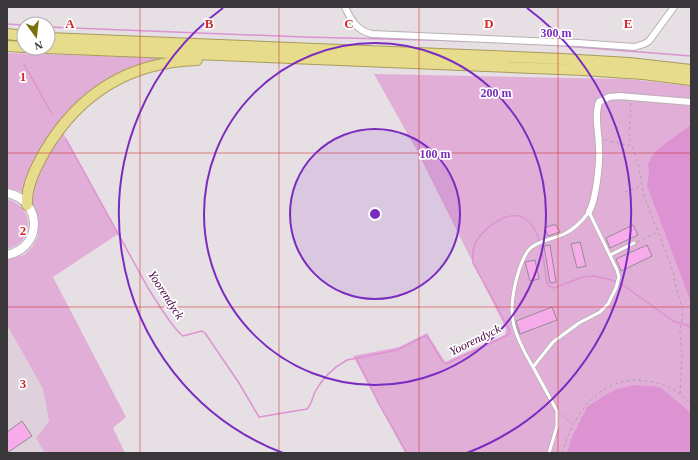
<svg xmlns="http://www.w3.org/2000/svg" width="698" height="460" viewBox="0 0 698 460" font-family="'Times New Roman',serif">
  <style>
    .built { fill: #dfd1dc }
    .green { fill: #e1aed8 }
    .water { fill: #dd92d1 }
    .lines { fill: none; stroke-linecap: round; stroke-linejoin: round }
    .stream { stroke: #dd92d1; stroke-width: 1.5 }
    .building { fill: #f8abeb; stroke: #928c91 }
    .service-casing { stroke: #b7b0b5; stroke-width: 4.5 }
    .minor-casing { stroke: #b7b0b5; stroke-width: 8 }
    .tertiary-casing { stroke: #b7b0b5; stroke-width: 10 }
    .trunk-casing { stroke: #a79c5c; stroke-width: 12 }
    .path { stroke: #aba5a9; stroke-width: 1; stroke-dasharray: 3 3; stroke-linecap: butt }
    .service { stroke: #fff; stroke-width: 3 }
    .minor { stroke: #fff; stroke-width: 6 }
    .tertiary { stroke: #fff; stroke-width: 8 }
    .trunk { stroke: #e7db8c; stroke-width: 10 }
    .grid { fill: none; stroke: #d62828; stroke-width: 1; stroke-opacity: 0.55 }
    .ring { fill: none; stroke: #7b2cbf; stroke-width: 2 }
    .labels { text-anchor: middle; dominant-baseline: central; stroke-width: 3.5; stroke-linejoin: round; paint-order: stroke }
    .water-label { font-size: 12px; font-style: italic; fill: #4a0543; stroke: #fff }
    .grid-label { font-size: 13px; text-anchor: middle; font-weight: bold; fill: #d62828; stroke: #fff; stroke-width: 3.5; stroke-linejoin: round; paint-order: stroke }
    .centre { fill: #7b2cbf; stroke: #fff; stroke-width: 2 }
    .ring-label { font-size: 12px; text-anchor: middle; font-weight: bold; fill: #7b2cbf; stroke: #fff; stroke-width: 3.5; stroke-linejoin: round; paint-order: stroke }
  </style>
  <rect width="100%" height="100%" fill="#e6dfe4"/>
  <path class="built" d="M 7,325 L 43,389 L 49,421 L 36,438 L 45,453 L 7,453 Z"/>
  <path class="green" d="M 7,53 L 162,58 L 139,67 L 89,93 L 29,172 L 22,192 L 7,188 Z
    M 374,74 L 627,79 L 691,86 L 691,453 L 405,453 L 353,356 L 399,347 L 427,333 L 445,362 L 505,335 L 506,329 L 416,149 Z
    M 63,133 L 118,234 L 53,277 L 126,417 L 113,428 L 125,453 L 45,453 L 36,438 L 49,421 L 43,389 L 7,325 L 7,260 L 24,255 L 32,247 L 38,236 L 38,221 L 35,209 L 31,202 L 35,178 L 54,145 Z
    M 7,199 C 35,206 35,243 7,249 Z"/>
  <path class="water" d="M 691,125 L 691,302 L 647,186 L 649,172 L 648,164 L 654,153 L 662,146 Z
    M 635,385 L 660,387 L 691,413 L 691,453 L 567,453 L 572,437 L 587,407 L 609,393 L 617,389 Z"/>
  <g class="lines">
    <path class="stream" d="M 7,24 L 24,25
      M 48,27 L 303,37 L 470,41
      M 539,44 L 691,56
      M 24,64 L 52,114
      M 66,139 L 148,288 C 156,300 172,328 183,336 L 202,331 L 205,333 L 239,383 L 259,417 L 307,409 C 312,404 312,398 315,392 C 322,379 334,367 347,360 L 397,350 L 425,336 L 427,336 L 443,362 L 446,364 L 508,335 L 510,333 L 509,329 L 473,263 C 473,258 472,253 474,247 C 479,230 509,206 527,220 C 542,231 544,266 547,283 L 549,286 L 554,288 L 583,277 L 594,276 L 612,280 L 622,284 L 673,321 L 689,326 L 691,329
      M 356,358 L 379,404 L 407,453"/>
  </g>
  <path class="building" d="M 552,225 L 556,225 L 560,232 L 548,236 L 545,228 Z
    M 633,225 L 638,235 L 610,248 L 606,238 Z
    M 580,242 L 586,266 L 577,268 L 571,244 Z
    M 550,245 L 556,282 L 550,283 L 544,246 Z
    M 647,245 L 652,256 L 621,271 L 616,259 Z
    M 535,260 L 539,279 L 530,281 L 525,262 Z
    M 552,307 L 557,320 L 520,334 L 516,321 Z
    M 22,421 L 32,436 L 7,453 L 7,432 Z"/>
  <g class="lines">
    <defs>
      <path id="service" d="M 610,255 L 634,243
        M 533,367 C 511,330 506,312 519,270 C 522,263 525,251 532,247 C 541,240 554,239 564,234 C 573,230 583,220 589,212 L 617,270 L 619,277 L 616,288 L 608,304 L 600,312 L 579,323 L 553,342 L 533,367 L 557,411 L 557,426 L 549,453"/>
      <path id="minor" d="M 345,7 C 351,20 357,31 372,34 L 578,43 L 634,47 L 644,44 L 649,41 L 674,7
        M 589,212 C 596,200 600,163 599,148 C 599,134 594,116 599,102 L 609,97 L 619,96 L 691,102"/>
      <path id="tertiary" d="M 7,193 C 43,200 43,248 7,255"/>
      <path id="trunk" d="M 7,34 L 24,36
        M 48,38 L 562,59 L 629,63 L 691,70
        M 7,46 L 24,47
        M 47,48 L 583,70 L 643,74 L 691,80
        M 27,205 C 26,186 36,167 45,151 C 80,92 130,62 197,60"/>
    </defs>
    <use href="#service" class="service-casing"/>
    <use href="#minor" class="minor-casing"/>
    <use href="#tertiary" class="tertiary-casing"/>
    <use href="#trunk" class="trunk-casing"/>
    <path class="path" d="M 631,103 L 629,137 L 631,145
      M 604,140 L 632,146 L 639,167 L 644,196 L 673,271 L 675,283 L 683,312 L 680,332 L 682,356 L 680,394
      M 625,192 L 641,186
      M 637,242 L 658,232
      M 562,415 L 572,424
      M 562,453 C 573,414 601,374 646,381 C 665,383 678,391 691,404"/>
    <use href="#service" class="service"/>
    <use href="#minor" class="minor"/>
    <use href="#tertiary" class="tertiary"/>
    <use href="#trunk" class="trunk"/>
  </g>
  <path class="grid" d="M 140,7 L 140,453M 279,7 L 279,453M 419,7 L 419,453M 558,7 L 558,453M 7,153 L 691,153M 7,307 L 691,307"/>
  <circle cx="375" cy="214" r="85" fill="#7b2cbf" fill-opacity=".12"/>
  <g class="ring">
    <circle cx="375" cy="214" r="85"/>
    <circle cx="375" cy="214" r="171"/>
    <path d="M283 453A256 256 0 0 1 223 8M527 8A256 256 0 0 1 467 453"/>
  </g>
  <g class="labels">
    <g class="water-label">
      <text transform="translate(166 295) rotate(57)">Yoorendyck</text>
      <text transform="translate(475 340) rotate(-26)">Yoorendyck</text>
    </g>
  </g>
  <g class="grid-label">
    <text x="70" y="28">A</text>
    <text x="209" y="28">B</text>
    <text x="349" y="28">C</text>
    <text x="489" y="28">D</text>
    <text x="628" y="28">E</text>
    <text x="23" y="81">1</text>
    <text x="23" y="235">2</text>
    <text x="23" y="388">3</text>
  </g>
  <circle cx="375" cy="214" r="6" class="centre"/>
  <g class="ring-label">
    <text x="556" y="37">300 m</text>
    <text x="496" y="97">200 m</text>
    <text x="435" y="158">100 m</text>
  </g>
  <rect width="698" height="460" fill="none" stroke="#3a373a" stroke-width="16"/>
  <g transform="translate(36 36) rotate(165)"><circle r="19" fill="#ffffff" stroke="#b0afb0"/>
  <path d="M0-3L7 15L0 10L-7 15Z" fill="#7c6f0e"/>
  <text y="-6" font-size="11" font-weight="bold" text-anchor="middle" fill="#3a373a">N</text>
  </g>
</svg>
